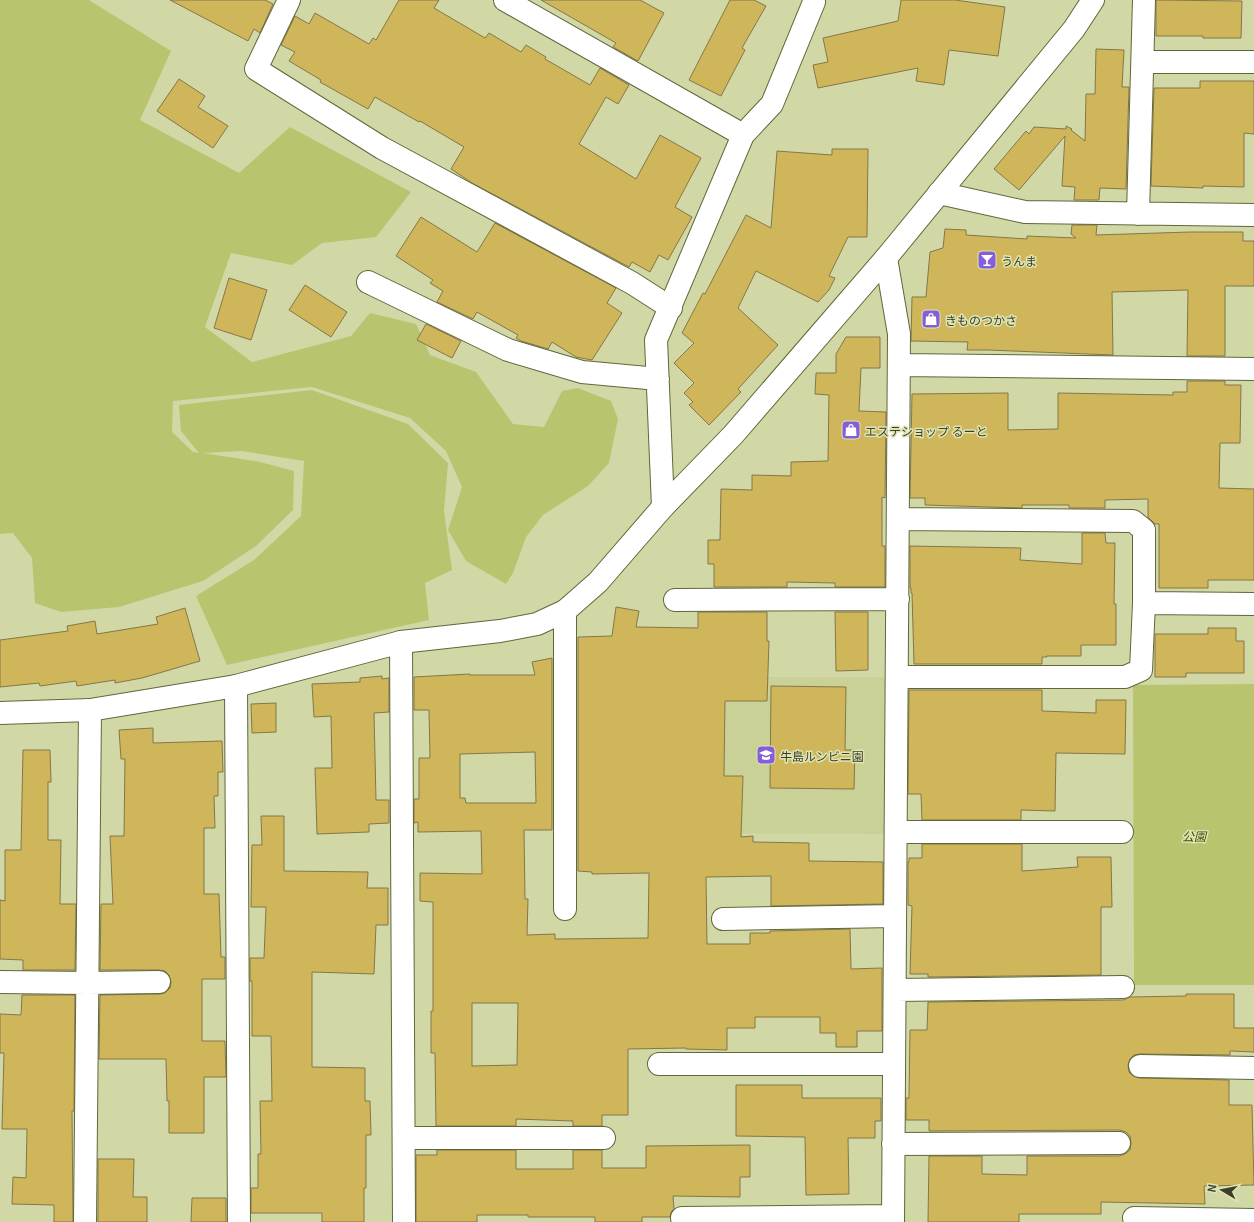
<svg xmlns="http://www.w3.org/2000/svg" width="1254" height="1222" viewBox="0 0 1254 1222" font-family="Georgia,'Noto Sans JP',serif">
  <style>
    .built { fill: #c9d197 }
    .green { fill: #bac46f }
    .building { fill: #cfb65a; stroke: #847748; fill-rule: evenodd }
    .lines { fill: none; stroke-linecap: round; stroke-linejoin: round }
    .minor-casing { stroke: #616739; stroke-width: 24 }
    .tertiary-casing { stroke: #616739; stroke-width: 24 }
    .minor { stroke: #fff; stroke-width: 22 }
    .tertiary { stroke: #fff; stroke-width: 22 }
    .labels { text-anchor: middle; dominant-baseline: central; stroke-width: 3; stroke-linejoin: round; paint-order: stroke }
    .poi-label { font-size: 12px; fill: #3b3e29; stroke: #dee5b2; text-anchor: start }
    .park-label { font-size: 12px; font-style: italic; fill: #464b03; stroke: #dee5b2 }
  </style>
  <rect width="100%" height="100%" fill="#d1d8a6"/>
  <path class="built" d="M 645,677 L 887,677 L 886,834 L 645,833 Z"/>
  <path class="green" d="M 0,0 L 89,0 L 171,51 L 140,120 L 239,173 L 290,127 L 411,192 L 376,237 L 322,243 L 292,265 L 231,253 L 205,327 L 252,362 L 351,336 L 370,313 L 416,324 L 430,355 L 476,372 L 513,424 L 544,427 L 562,391 L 578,388 L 611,401 L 618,419 L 609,463 L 588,486 L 543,515 L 526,537 L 513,573 L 506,584 L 466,561 L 448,530 L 462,487 L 446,451 L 410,418 L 312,387 L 173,401 L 172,432 L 193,452 L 199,453 L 181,431 L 179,405 L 312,390 L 408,424 L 448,463 L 444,511 L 452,570 L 425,583 L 429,620 L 227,665 L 196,596 L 254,560 L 301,516 L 304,461 L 242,451 L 203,453 L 260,462 L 294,471 L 293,510 L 256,546 L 203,581 L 119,607 L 61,612 L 35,603 L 32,558 L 13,533 L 0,534 Z
    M 1254,684 L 1254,985 L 1134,985 L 1133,685 Z"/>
  <path class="building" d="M 170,0 L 265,0 L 273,4 L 260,33 L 254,29 L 248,41 Z
    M 399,0 L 439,0 L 434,8 L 485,38 L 489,33 L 521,52 L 526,45 L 546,57 L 545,59 L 590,85 L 600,68 L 629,85 L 618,104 L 606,97 L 579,144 L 636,179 L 660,135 L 701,158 L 675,207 L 692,217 L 668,260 L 659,255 L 650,272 L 632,262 L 629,267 L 472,183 L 451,169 L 464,147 L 420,121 L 419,122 L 375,97 L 368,109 L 320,82 L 321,80 L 289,61 L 295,52 L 281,45 L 295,16 L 309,24 L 315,13 L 369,44 L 373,38 L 376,40 Z
    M 541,0 L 640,0 L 664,13 L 638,61 L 613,47 L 616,43 Z
    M 730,0 L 754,0 L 766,6 L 742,48 L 745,50 L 721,96 L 689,80 Z
    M 901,0 L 955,0 L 1005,7 L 998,56 L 949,50 L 944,85 L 916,81 L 918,68 L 818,88 L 813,65 L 828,62 L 823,38 L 898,21 Z
    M 1156,0 L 1242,1 L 1241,38 L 1203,38 L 1203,36 L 1156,36 Z
    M 1096,49 L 1124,50 L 1122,87 L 1129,87 L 1126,189 L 1100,188 L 1099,200 L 1074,200 L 1075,187 L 1062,186 L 1065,136 L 1019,190 L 994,169 L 1026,131 L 1029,134 L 1034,127 L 1066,129 L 1066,126 L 1072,129 L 1071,130 L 1085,141 L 1086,94 L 1095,94 Z
    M 179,79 L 205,96 L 198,107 L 228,126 L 213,148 L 157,111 Z
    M 1200,81 L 1254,81 L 1254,134 L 1244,133 L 1244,187 L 1203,186 L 1203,188 L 1151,186 L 1154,88 L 1200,88 Z
    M 832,149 L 868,149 L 867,237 L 848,237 L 829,276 L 835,278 L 829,290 L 818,302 L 756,271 L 738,308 L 778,345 L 738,389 L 741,392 L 709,425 L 689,405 L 693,402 L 684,393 L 694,383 L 674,363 L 694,343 L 682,333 L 703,293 L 705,294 L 746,215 L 771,228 L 777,151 L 832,155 Z
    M 421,217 L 477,252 L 495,223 L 616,288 L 607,303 L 622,313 L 592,360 L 576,357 L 552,342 L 548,349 L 521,341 L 516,338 L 518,335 L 477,312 L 473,319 L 437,302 L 443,291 L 430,283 L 433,280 L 396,256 Z
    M 1072,225 L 1097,225 L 1096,235 L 1190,232 L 1243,232 L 1243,241 L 1254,241 L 1254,286 L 1225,286 L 1225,356 L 1187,356 L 1188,290 L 1112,292 L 1113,355 L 988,350 L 967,350 L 968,342 L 911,341 L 912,297 L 926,297 L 930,252 L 943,248 L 945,229 L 966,230 L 966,235 L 1027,239 L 1027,236 L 1076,238 L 1071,234 Z
    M 229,278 L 267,290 L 251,340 L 214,328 Z
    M 305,285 L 347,312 L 331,337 L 289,310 Z
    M 426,324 L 461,341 L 452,358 L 417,340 Z
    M 846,337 L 880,337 L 880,368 L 861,368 L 859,411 L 886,412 L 885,498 L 882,497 L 882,546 L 885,546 L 885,587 L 835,587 L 835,583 L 787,582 L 787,587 L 714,587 L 714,564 L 708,564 L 708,540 L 720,540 L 721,489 L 752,490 L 752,475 L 791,476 L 791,462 L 828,461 L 829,395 L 815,394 L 816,373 L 836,373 L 836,354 Z
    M 1187,381 L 1225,381 L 1225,385 L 1241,385 L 1240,443 L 1220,443 L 1219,488 L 1254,489 L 1254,580 L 1208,580 L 1208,588 L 1159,588 L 1159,524 L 1155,524 L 1148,517 L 1148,499 L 1105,500 L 1105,508 L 1069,508 L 1069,505 L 1022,505 L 1022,508 L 925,505 L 925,498 L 910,498 L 912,394 L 1008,393 L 1008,430 L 1058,429 L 1058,393 L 1173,395 L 1173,392 L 1187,392 Z
    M 1082,533 L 1105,533 L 1106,543 L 1115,543 L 1114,604 L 1116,604 L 1116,645 L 1081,645 L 1081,656 L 1047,656 L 1047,657 L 1042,657 L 1042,664 L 914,664 L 912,593 L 911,593 L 911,588 L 910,588 L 910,546 L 1021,548 L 1020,560 L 1082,564 Z
    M 616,607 L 639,611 L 636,627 L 698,628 L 698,612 L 767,612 L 767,641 L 769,641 L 767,701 L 725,701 L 724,776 L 743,776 L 741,837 L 753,836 L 753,842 L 809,843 L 809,861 L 883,862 L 883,904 L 771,906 L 771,876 L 706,877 L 707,944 L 750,944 L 750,933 L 770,933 L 770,931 L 850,929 L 851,969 L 882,968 L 882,1031 L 857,1031 L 857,1047 L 836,1047 L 836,1033 L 820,1033 L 820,1017 L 755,1017 L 755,1028 L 727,1028 L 727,1050 L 686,1049 L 686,1048 L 628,1049 L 628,1115 L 602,1115 L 602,1126 L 573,1126 L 573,1121 L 516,1119 L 516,1126 L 436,1126 L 435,1053 L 431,1053 L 431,1011 L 433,1011 L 433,902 L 420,901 L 420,873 L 482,874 L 481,831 L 418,832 L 418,822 L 414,823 L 414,799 L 419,799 L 419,758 L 430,758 L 429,710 L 414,710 L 414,677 L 470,674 L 470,675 L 535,675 L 532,662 L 552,658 L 552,830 L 524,830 L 525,899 L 528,899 L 527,935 L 555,934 L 555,939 L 648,938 L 649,873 L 592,874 L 592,872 L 578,871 L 578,637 L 612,636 ZM 535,752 L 536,803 L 466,803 L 465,798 L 460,798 L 460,754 ZM 472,1003 L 518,1003 L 517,1065 L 472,1066 Z
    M 185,608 L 200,661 L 142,678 L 115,683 L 115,680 L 77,686 L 76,681 L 40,686 L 39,683 L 0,687 L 0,640 L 68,631 L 67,626 L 95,621 L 97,634 L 158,624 L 156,617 Z
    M 835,612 L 868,612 L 868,670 L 836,671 Z
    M 1208,628 L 1236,628 L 1236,641 L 1244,641 L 1244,673 L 1186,673 L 1186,677 L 1155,677 L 1155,634 L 1208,634 Z
    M 382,676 L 382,679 L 389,678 L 389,712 L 374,713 L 376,800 L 389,800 L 389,823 L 369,824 L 369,832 L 317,834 L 315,768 L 332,768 L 331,716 L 314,717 L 312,684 L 360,682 L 360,678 Z
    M 771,686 L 846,687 L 845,750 L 855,750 L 854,789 L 770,788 Z
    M 909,690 L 1042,690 L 1042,711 L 1096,713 L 1096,700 L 1126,700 L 1125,754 L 1056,753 L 1055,811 L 1021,810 L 1021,820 L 922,820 L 921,794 L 908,794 Z
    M 276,703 L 276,732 L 252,733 L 251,704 Z
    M 153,728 L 153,743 L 222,741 L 223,772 L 218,772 L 218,796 L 214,796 L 215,828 L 204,828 L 204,894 L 219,894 L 221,957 L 225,957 L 225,979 L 202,979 L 202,1041 L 225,1041 L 226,1077 L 204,1077 L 204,1133 L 169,1133 L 169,1101 L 167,1101 L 166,1059 L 99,1059 L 100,995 L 160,994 L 165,993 L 170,988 L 171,982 L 169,975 L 165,971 L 159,970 L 100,970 L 101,904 L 113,904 L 110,836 L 124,836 L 125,759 L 121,759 L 119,730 Z
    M 23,750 L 50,750 L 51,782 L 48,782 L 48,840 L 61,840 L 60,904 L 76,904 L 75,970 L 23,970 L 23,960 L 0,959 L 0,900 L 5,901 L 5,850 L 21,850 Z
    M 261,816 L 284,816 L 284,871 L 368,872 L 367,888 L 388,888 L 388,925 L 376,925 L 374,974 L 312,972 L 312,1067 L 365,1068 L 365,1101 L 370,1101 L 371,1135 L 366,1135 L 366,1188 L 364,1188 L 364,1222 L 322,1222 L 322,1213 L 251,1213 L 251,1188 L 258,1188 L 258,1154 L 261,1154 L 260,1101 L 272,1101 L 271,1036 L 252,1036 L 252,981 L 250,981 L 250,958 L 264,958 L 266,907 L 251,907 L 252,845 L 262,845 Z
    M 922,844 L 1022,844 L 1022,871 L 1078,867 L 1077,857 L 1111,857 L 1112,907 L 1101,907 L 1101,975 L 928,977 L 928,974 L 910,974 L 912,906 L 908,905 L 908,862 L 909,862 L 909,858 L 922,858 Z
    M 1186,994 L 1234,994 L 1234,1028 L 1254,1028 L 1254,1052 L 1230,1051 L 1230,1055 L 1140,1054 L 1134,1055 L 1130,1059 L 1128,1065 L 1129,1072 L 1133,1076 L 1140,1078 L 1229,1080 L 1229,1105 L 1252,1105 L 1254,1185 L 1204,1186 L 1205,1204 L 1101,1202 L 1101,1214 L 1019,1214 L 1019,1222 L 928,1222 L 929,1156 L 982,1156 L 982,1174 L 1027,1175 L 1027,1156 L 1119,1156 L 1125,1154 L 1130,1150 L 1131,1143 L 1130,1136 L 1126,1132 L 1119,1130 L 929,1131 L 929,1120 L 906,1120 L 906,1098 L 909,1098 L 910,1030 L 927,1030 L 928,1002 L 1123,1000 L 1130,997 L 1186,996 Z
    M 22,995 L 75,995 L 74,1111 L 72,1111 L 73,1222 L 54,1222 L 54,1205 L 12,1204 L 13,1177 L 26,1178 L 27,1129 L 2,1129 L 4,1053 L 0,1053 L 0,1014 L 21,1015 Z
    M 736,1085 L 802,1085 L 802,1098 L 881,1098 L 881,1121 L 875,1121 L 875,1138 L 848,1138 L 849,1194 L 806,1195 L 805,1137 L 736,1136 Z
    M 750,1145 L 750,1177 L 740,1177 L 740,1197 L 673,1196 L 674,1209 L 671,1212 L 670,1217 L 642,1217 L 642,1222 L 595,1222 L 595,1217 L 528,1217 L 528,1215 L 477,1215 L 477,1222 L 416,1222 L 416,1155 L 437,1155 L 437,1150 L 516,1150 L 516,1169 L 573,1169 L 573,1150 L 602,1150 L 602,1168 L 646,1168 L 646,1146 Z
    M 98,1159 L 134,1159 L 133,1197 L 147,1197 L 147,1222 L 98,1222 Z
    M 192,1198 L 226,1198 L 226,1222 L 191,1222 Z"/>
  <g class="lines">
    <defs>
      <path id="minor" d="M 289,0 L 256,69 L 382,148 L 632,283 L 671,308
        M 505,0 L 743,135
        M 1143,62 L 1254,62
        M 939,193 L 1025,212 L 1254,215
        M 1138,214 L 1144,0
        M 886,258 L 899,334 L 893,1222
        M 368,282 L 508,350 L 582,372 L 658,379
        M 899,365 L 1254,369
        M 663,507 L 656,340 L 743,135 L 772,104 L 814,2
        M 675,600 L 898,599
        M 1144,603 L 1254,604
        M 401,642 L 404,1222
        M 897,677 L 1125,677 L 1141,670 L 1144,603 L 1144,530 L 1133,521 L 898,519
        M 236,686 L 239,1222
        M 896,832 L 1122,832
        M 565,909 L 565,611
        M 723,919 L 895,916
        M 0,982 L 87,983 L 159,982
        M 895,990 L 1123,987
        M 659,1064 L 894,1064
        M 1140,1066 L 1254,1068
        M 405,1138 L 604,1138
        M 893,1144 L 1119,1143
        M 682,1218 L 893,1216
        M 1134,1218 L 1254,1220
        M 85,1222 L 90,710"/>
      <path id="tertiary" d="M 0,713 L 90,710 L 236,686 L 401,642 L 500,631 L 537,624 L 565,611 L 598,582 L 663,507 L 733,435 L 886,258 L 1074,29 L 1093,0"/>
    </defs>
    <use href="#minor" class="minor-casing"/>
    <use href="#tertiary" class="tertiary-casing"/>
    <use href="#minor" class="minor"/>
    <use href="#tertiary" class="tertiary"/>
  </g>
  <defs>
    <symbol id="bar-square" viewBox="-11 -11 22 22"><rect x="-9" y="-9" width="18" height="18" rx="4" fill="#855fda" stroke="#dee5b2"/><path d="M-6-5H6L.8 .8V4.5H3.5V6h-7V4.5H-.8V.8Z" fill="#fff"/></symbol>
    <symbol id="shop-square" viewBox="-11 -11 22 22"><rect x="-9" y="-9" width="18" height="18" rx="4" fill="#855fda" stroke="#dee5b2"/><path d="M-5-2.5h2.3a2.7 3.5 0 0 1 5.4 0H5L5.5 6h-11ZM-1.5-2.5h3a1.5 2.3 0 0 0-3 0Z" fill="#fff"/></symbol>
    <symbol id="school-square" viewBox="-11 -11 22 22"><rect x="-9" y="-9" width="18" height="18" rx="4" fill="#855fda" stroke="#dee5b2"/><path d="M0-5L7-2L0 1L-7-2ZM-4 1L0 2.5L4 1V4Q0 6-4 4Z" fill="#fff"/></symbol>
  </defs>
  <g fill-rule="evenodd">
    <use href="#bar-square" x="976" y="249" width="22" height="22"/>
    <use href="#shop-square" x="920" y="308" width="22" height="22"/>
    <use href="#shop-square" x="840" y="419" width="22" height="22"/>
    <use href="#school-square" x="755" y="744" width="22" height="22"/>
  </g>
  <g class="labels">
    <g class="poi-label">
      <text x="1001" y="260">うんま</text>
      <text x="945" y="319">きものつかさ</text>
      <text x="865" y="430">エステショップ るーと</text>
      <text x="780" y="755">牛島ルンビニ園</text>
    </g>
    <g class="park-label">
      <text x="1194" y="835">公園</text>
    </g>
  </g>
  <g transform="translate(1222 1190) rotate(280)" stroke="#dee5b2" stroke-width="3" paint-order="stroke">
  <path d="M0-3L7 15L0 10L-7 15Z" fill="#3b3e29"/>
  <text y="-6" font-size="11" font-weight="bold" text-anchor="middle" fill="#3b3e29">N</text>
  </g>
</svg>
